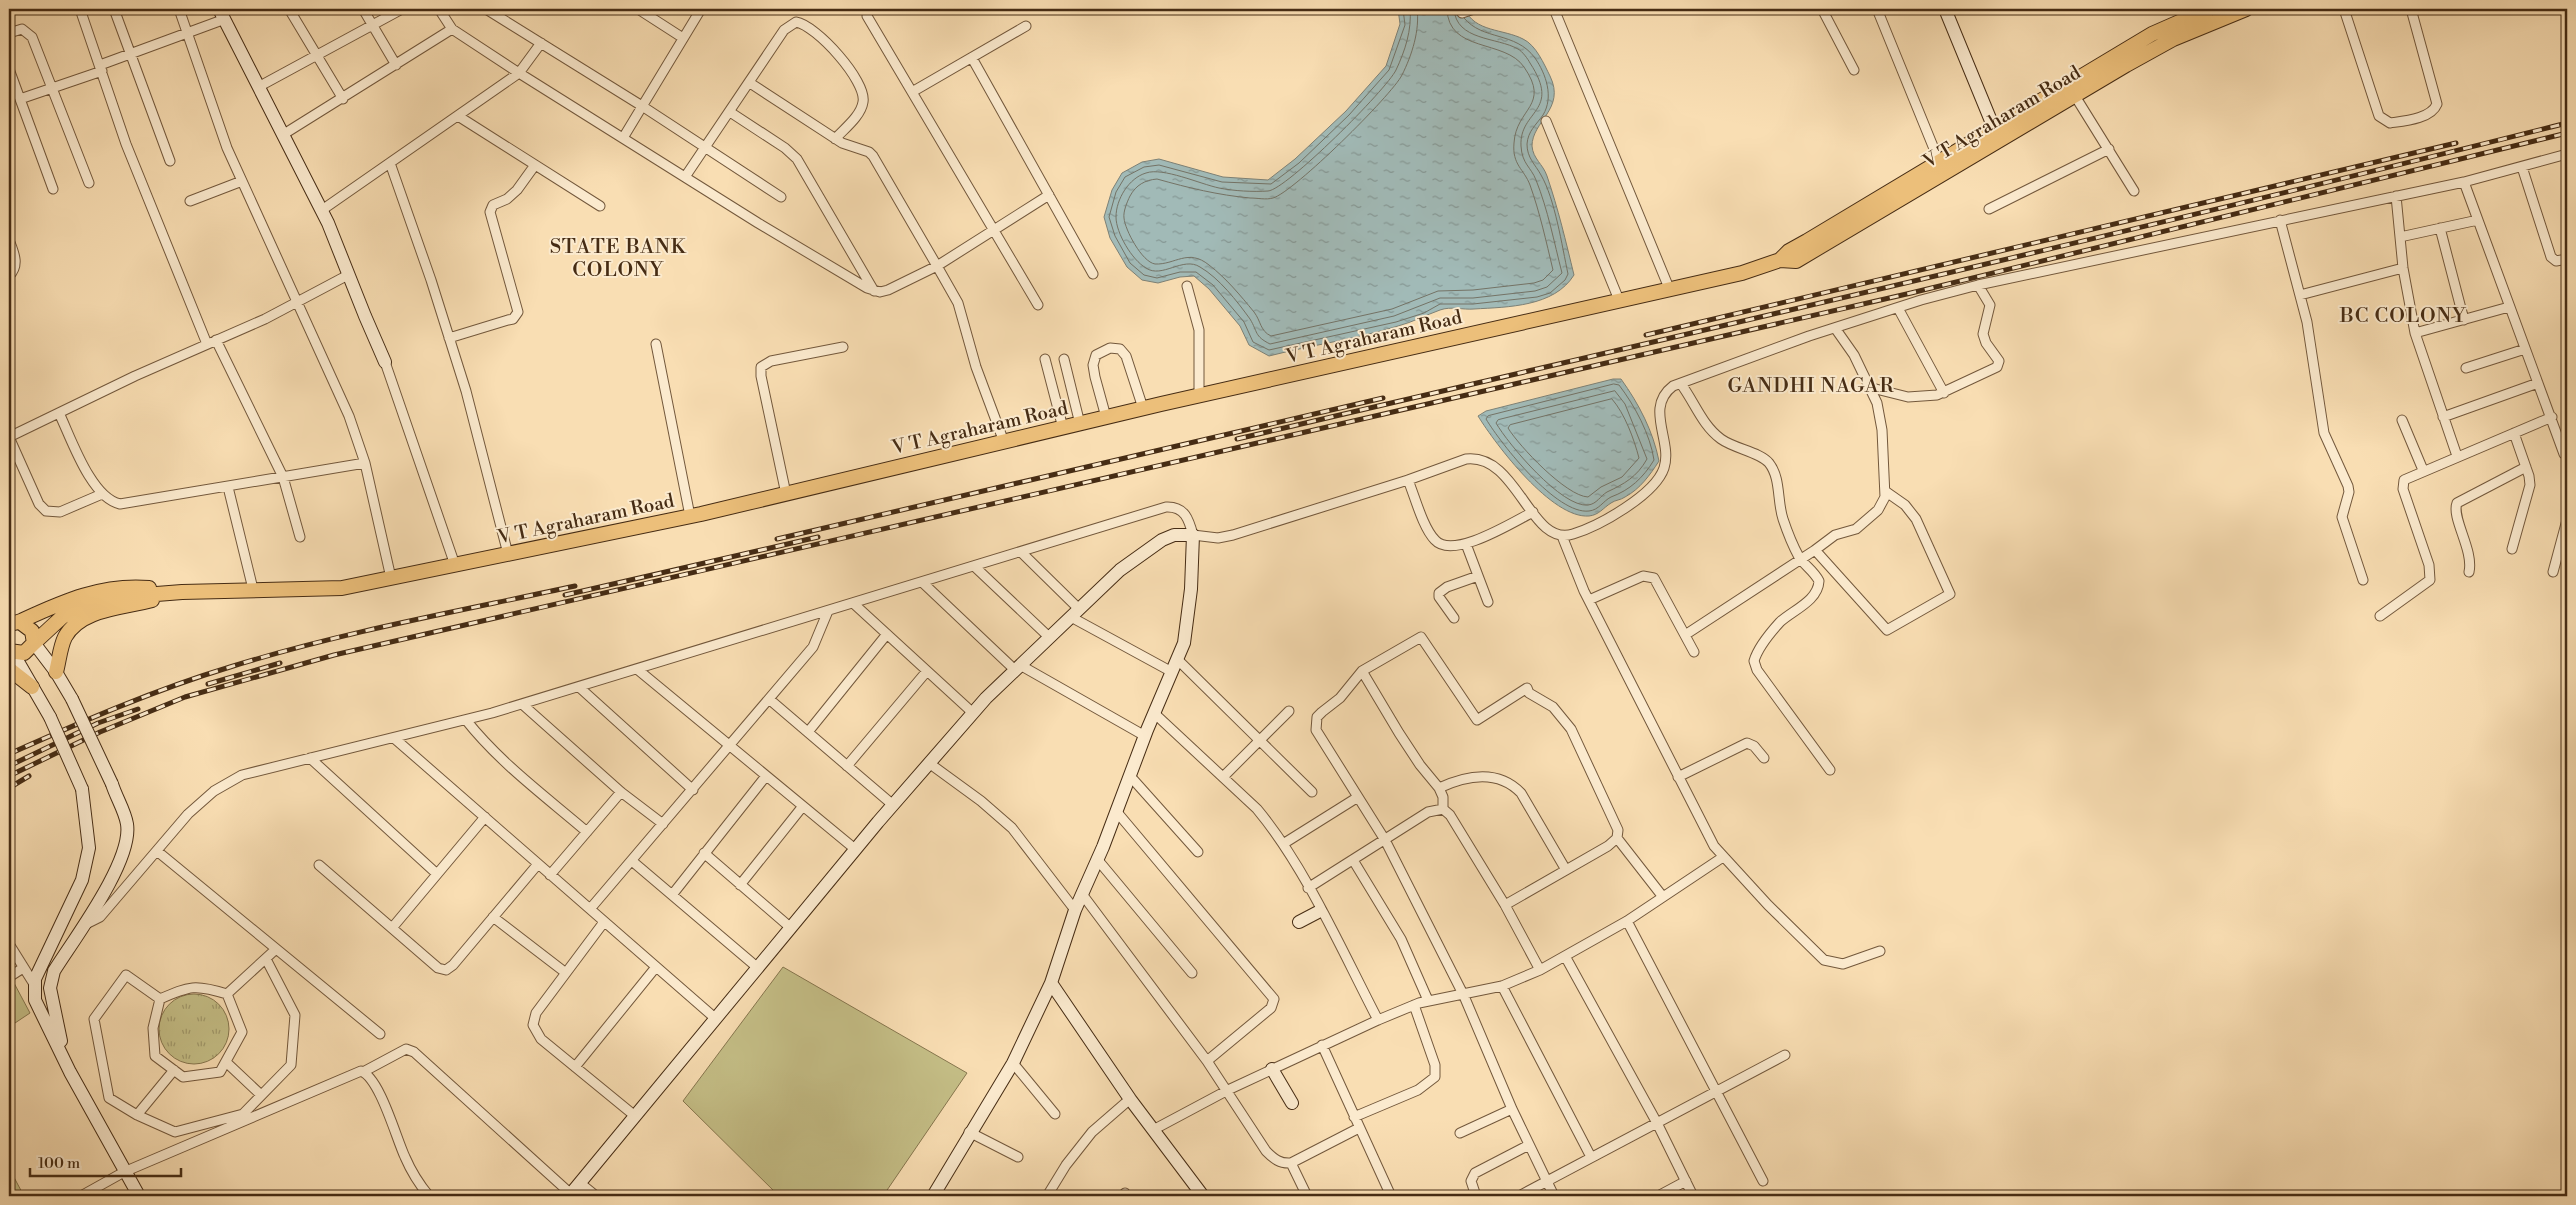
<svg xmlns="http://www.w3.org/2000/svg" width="2576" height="1205" viewBox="0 0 2576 1205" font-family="'Libre Bodoni',serif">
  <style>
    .green { fill: #c5bf87; stroke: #86764e }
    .park { fill: url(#park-tufts); stroke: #86764e }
    .water { fill: url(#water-ripples); stroke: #7d8176 }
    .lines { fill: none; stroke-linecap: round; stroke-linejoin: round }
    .shore { stroke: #747366; stroke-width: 1 }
    .street-casing { stroke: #73583c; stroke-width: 11 }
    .secondary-casing { stroke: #462c14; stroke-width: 14 }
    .primary-casing { stroke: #462c14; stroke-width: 16 }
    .street { stroke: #fbeace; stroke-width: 9 }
    .secondary { stroke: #fbeace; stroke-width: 12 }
    .primary { stroke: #ecbf7a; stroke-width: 14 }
    .rail-casing { stroke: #462c14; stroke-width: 5 }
    .rail { stroke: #fbeace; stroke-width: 3; stroke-dasharray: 9; stroke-linecap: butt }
    .secondary-bridge-casing { stroke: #462c14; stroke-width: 14; stroke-linecap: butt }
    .secondary-bridge { stroke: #fbeace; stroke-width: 12 }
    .labels { text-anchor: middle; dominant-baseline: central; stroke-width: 4; stroke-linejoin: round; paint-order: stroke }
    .street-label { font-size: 19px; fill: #462c14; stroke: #fbeace }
    .neighbourhood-label { font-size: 20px; letter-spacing: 1px; fill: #462c14; stroke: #fbeace }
  </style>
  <defs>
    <pattern id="park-tufts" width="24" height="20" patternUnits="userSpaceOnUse" patternTransform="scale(1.25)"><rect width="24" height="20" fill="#c5bf87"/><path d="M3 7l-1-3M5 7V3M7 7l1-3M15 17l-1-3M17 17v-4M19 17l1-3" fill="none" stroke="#a29b6d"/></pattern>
    <pattern id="water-ripples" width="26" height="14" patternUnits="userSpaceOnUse" patternTransform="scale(1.25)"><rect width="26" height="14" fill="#a1bab7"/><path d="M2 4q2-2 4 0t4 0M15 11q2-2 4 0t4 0" fill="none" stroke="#859794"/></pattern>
  </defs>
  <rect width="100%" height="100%" fill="#f9deb3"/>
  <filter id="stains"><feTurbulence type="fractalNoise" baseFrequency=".004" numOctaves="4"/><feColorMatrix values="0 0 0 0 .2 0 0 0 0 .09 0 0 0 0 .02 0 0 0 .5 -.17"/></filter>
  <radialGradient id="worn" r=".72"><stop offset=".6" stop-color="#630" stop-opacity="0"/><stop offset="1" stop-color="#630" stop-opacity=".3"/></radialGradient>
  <path class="green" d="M 783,967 L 967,1073 L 883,1196 L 779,1196 L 683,1101 Z
    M 14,983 L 30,1013 L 9,1027 L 9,986 Z
    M 9,1168 L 24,1196 L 9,1196 Z"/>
  <path class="park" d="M159 1029a35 35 0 1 1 70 0a35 35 0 1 1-70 0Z"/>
  <path class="water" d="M 1398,9 L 1465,9 C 1474,32 1504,29 1523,39 C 1536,45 1544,64 1550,76 C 1566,109 1532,121 1532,146 C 1533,159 1543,164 1547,176 C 1558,208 1566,242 1574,275 C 1554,307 1508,307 1474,309 C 1463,310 1451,306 1440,310 C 1426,315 1413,322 1398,326 C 1356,339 1312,345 1269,356 L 1249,345 L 1240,326 L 1209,289 L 1194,276 L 1180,277 L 1158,283 L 1142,280 L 1127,267 L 1110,238 L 1104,217 L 1112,190 L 1122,173 L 1142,162 L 1159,159 L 1223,177 L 1268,180 L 1295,159 L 1346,111 L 1386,66 L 1400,24 Z
    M 1613,379 L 1621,379 C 1639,404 1653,431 1659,461 C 1650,475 1640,489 1625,497 C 1621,500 1615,500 1611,503 C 1603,508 1599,515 1589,516 C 1552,519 1496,445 1478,416 L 1486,411 Z"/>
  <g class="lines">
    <path class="shore" d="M 1403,9 L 1405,25 L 1389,70 L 1349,115 L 1299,163 L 1271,184 L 1222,182 L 1159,165 L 1144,167 L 1125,177 L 1116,192 L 1109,217 L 1115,236 L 1130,263 L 1144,275 L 1157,278 L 1180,272 L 1196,272 L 1213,285 L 1244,322 L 1253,342 L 1269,350 L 1396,322 L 1424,313 L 1440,304 L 1473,304 L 1537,297 L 1550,293 L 1565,280 L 1568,274 C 1562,246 1555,199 1541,175 C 1535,164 1527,158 1527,144 C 1528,131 1536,125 1543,115 C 1554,97 1546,74 1535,58 C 1515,31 1483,41 1464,18
      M 1410,9 C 1412,30 1405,51 1396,70 C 1387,89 1286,190 1268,191 C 1253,192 1234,191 1219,188 C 1200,184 1163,167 1146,173 C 1129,178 1116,199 1116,217 C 1116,233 1132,260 1146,268 C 1162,279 1183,256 1200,267 C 1219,278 1237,301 1250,319 C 1258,332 1254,336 1270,344 L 1394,316 L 1440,298 L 1473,298 L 1535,291 L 1547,287 L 1562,273 C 1554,242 1548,210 1536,180 C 1531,167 1522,164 1521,146 C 1519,110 1562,112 1530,63 C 1528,59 1522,51 1518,49 C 1497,37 1456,41 1454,9
      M 1417,9 C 1420,30 1412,55 1402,75 C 1392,95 1294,192 1273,198 C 1266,200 1258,198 1250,198 C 1218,195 1189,188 1157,179 C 1145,180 1136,185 1130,196 C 1127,202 1123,212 1124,218 C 1125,230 1142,262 1155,264 C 1175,265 1188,248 1209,265 C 1226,278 1240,295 1254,312 C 1261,321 1260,331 1271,336 L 1392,309 L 1438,291 L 1473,290 L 1534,283 L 1543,280 L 1553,270 C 1546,241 1540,213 1530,185 C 1524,169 1512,165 1514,143 C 1516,108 1551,106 1524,67 C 1505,39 1448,53 1447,9
      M 1614,384 L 1619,385 C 1635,406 1650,434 1654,460 C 1643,478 1630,490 1611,497 C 1603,501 1599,510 1589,511 C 1557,515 1501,444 1486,419 L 1488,416 Z
      M 1615,391 L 1625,404 L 1647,459 C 1637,477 1624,484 1607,492 C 1600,496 1597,504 1588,505 C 1562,508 1508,444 1496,423 L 1498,420 Z
      M 1612,399 C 1625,414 1634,439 1639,458 L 1622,477 L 1601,487 L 1588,497 C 1566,496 1519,446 1508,428 L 1510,425 Z"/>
    <defs>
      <path id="street" d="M 80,9 L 126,144 L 207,344
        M 114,9 L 170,161
        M 179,9 L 227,148 L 349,416 L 365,463 L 391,578
        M 289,9 L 343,99
        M 363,9 L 396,65
        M 439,9 L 452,29
        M 486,9 L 642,106 L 781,197
        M 638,9 L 683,38
        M 1554,9 L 1669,288
        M 1822,9 L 1854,70
        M 1877,9 L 1941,166
        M 2344,9 L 2379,116 L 2390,123 C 2404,121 2431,119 2437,104 L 2411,9
        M 1462,13 L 1474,9
        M 867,16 L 1038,305
        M 9,33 L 22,29 L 32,37 L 89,183
        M 972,58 L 1093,274
        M 100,65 L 225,19
        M 9,69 L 53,189
        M 750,83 L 842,143 L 869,152 L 873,156 L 937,266 L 1049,195
        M 260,86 L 402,9
        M 912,92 L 1026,26
        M 2075,96 L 2134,191
        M 20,99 L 102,71
        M 730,112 L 785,148 L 797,159 L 874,291
        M 458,116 L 600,206
        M 1546,121 L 1619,300
        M 284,134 L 452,29 L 519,73 L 541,43
        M 623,138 L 701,9
        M 390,163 L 431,280 L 466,391 L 508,554
        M 2522,167 L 2551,257 L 2556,261 L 2567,259
        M 685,177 L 784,30 L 796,22 C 816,25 867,81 863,102 C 861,116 844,129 835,139
        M 2464,182 L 2564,454 L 2567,456
        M 2396,196 L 2403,268 L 2415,333 L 2457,456
        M 190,201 L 242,181
        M 1989,209 L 2109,149
        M 322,210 L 519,73 L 758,223 L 867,288 L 880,292 L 888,290 L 937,266 L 958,303 L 976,367 L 1004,442
        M 2280,220 L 2307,322 L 2324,433 L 2348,486 L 2349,492 L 2342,517 L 2363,580
        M 2440,228 L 2464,320
        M 2400,237 L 2478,220
        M 9,240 C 14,253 20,265 9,276
        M 1187,286 L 1199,330 L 1199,396
        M 2300,295 L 2403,268
        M 1898,308 L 1944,393
        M 2415,333 L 2509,307
        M 449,338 L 508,320 L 513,319 L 518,312 L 490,212 L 493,205 L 507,199 L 517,190 L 535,165
        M 216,340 L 283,477 L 300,537
        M 656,344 L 690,516
        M 1045,359 L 1063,428
        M 1064,359 L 1080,424
        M 385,362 L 455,565
        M 2466,368 L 2525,349
        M 1681,384 C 1695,403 1702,425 1721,439 C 1735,449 1760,452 1769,463 C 1781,478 1777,501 1783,519 C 1787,531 1793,546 1799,557 C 1805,566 1814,571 1819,581 C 1818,601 1793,610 1780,622 C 1770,633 1758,647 1754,661 L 1757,670 L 1830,770
        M 1872,388 L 1908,397 L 1937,395 L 1997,367 L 1999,361 L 1986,343 L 1983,334 L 1990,305 L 1978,285
        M 59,413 C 71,438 91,498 120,504 L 365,463
        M 1106,417 L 1095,377 L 1093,365 L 1096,355 L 1110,348 L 1120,349 L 1126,356 L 1143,408
        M 2443,417 L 2538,383
        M 2402,420 L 2423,470
        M 9,437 L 135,376 L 265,319 L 348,275
        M 9,437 L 39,504 L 46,511 L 60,512 L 102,494
        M 1408,480 C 1415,497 1423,528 1435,540 C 1453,560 1513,522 1533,512
        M 228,487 L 253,589
        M 786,494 L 761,376 L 761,367 L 771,361 L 843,347
        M 1562,536 L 1584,591 L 1714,846 L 1768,905 L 1824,960 L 1843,964 L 1880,951
        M 1466,544 L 1488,602
        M 2512,549 L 2530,485 L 2529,476 L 2514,433
        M 1815,550 L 1835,535 L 1856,529 L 1878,510 L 1885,497 L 1882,430 L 1877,403 L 1854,355 L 1835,328
        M 1021,552 L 1079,609
        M 974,566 L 1049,637
        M 2469,572 C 2474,550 2451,518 2457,503 L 2526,467
        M 2553,572 L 2567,520
        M 922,582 L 1015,670
        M 1589,600 L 1643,576 L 1654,578 L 1694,652
        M 853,603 L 973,713
        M 2380,616 L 2430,580 L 2429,565 L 2403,489 L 2404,480 L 2552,417
        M 1071,617 L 1172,672
        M 1454,618 L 1439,597 L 1439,593 L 1447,587 L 1478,576
        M 1685,635 L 1815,550 L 1887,630 L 1950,594 L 1916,519 L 1905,505 L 1885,491
        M 1177,659 L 1312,792
        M 1020,665 L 1145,736
        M 637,669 L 855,849
        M 1362,671 L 1399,733 L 1420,765 L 1439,788 L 1443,797 L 1443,809
        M 579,687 L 693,790
        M 769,699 L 893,805
        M 522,704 L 621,792 L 663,824
        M 1154,713 L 1257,809 C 1306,868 1342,951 1378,1020
        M 466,720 C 500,763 545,796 587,832
        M 808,732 L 887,634
        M 394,738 L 716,1019
        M 310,758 L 437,874
        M 929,763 L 981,801 L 1012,828 L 1075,910
        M 847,766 L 927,671
        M 1130,776 L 1198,852
        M 1223,777 L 1289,711
        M 1678,777 L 1747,743 L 1754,746 L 1764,758
        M 1439,788 C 1467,775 1498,769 1521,793 L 1566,870
        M 1116,811 L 1274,999 L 1271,1008 L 1207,1061
        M 1617,838 L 1663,897
        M 1283,844 L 1358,797
        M 157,851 L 380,1034
        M 704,853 L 791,928
        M 1097,859 L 1192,973
        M 1353,860 L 1401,939 L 1427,998
        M 632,861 L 758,968
        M 319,865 L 438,968 L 446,970 L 453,965 L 538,864
        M 550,875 L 621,792
        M 740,885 L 803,806
        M 1308,888 L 1428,812 L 1443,809 L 1450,815 L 1505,905 L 1540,970
        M 1082,894 L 1207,1061 L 1266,1151 C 1274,1159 1280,1164 1291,1163 L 1359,1128
        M 672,895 L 766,776
        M 1505,905 L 1608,846 L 1617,838 L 1618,830 L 1571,729 L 1553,707 L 1529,693 L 1527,688 L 1477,720 L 1421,637 L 1362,671 L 1340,698 L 1322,712 L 1317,717 L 1316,730 L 1385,840 L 1464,996 L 1512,1109 L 1554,1196
        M 590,909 L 813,647 L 828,611
        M 493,917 L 566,973
        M 1627,921 L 1763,1181
        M 604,922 L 536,1013 L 533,1025 L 541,1039 L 635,1116
        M 84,925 L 100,917 L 188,814 L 214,791 L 242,775 L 492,713 L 1166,507 C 1185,506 1189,520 1193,535 L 1218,538 L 1233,535 L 1408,480 L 1466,459 C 1518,453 1530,548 1573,534 C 1599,526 1655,495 1664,468 C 1673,441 1644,408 1673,386 L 1809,336 L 1921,300 L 1978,285 L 2464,182 L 2567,154
        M 392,928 L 485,817
        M 9,944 L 34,984
        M 1565,956 L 1657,1123 L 1693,1196
        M 9,977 L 23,968
        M 1502,986 L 1591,1157
        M 227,994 C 195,984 190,986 160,999 L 153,1028 L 155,1056 L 183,1077 L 220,1072 L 242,1032 L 227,994 L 276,949
        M 160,999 L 126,975 L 94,1019 L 109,1098 L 137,1115 L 175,1132 L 243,1114 L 291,1065 L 295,1015 L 266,959
        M 1322,1045 L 1391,1196
        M 226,1062 L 261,1095
        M 1013,1063 L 1055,1114
        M 575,1067 L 656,967
        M 363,1072 L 406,1049 L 414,1052 L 571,1194
        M 137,1115 L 174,1070
        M 1354,1117 L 1418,1090 L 1435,1077 L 1435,1065 L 1414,1005
        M 1153,1130 L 1228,1090 L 1378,1020 L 1419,1003 L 1502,986 L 1540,970 L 1627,921 L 1723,857
        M 969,1132 L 1018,1157
        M 1460,1133 L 1512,1109
        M 1291,1163 L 1307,1196
        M 580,1183 L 596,1196
        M 81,1196 L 124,1172 L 361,1071 C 380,1078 396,1138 405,1157 C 411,1171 419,1184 429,1196
        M 1047,1196 L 1066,1165 L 1092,1132 L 1130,1099
        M 1124,1196 L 1125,1193
        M 1476,1196 L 1471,1181 L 1475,1173 L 1529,1145
        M 1519,1196 L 1785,1055
        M 1658,1196 L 1686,1181"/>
      <path id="secondary" d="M 219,9 L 328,223 L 365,316 L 385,362
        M 1945,9 L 1998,138
        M 34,643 L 56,672 L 72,699
        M 13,653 L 50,717
        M 82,789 L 89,848 L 82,880 L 35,979 L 35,1000 L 70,1072 L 139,1196
        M 1299,922 L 1320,911
        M 1051,983 L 1130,1099 L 1203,1196
        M 61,1041 L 50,988 L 54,971 C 74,939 133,861 127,824 C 125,811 116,797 112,784
        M 1272,1069 L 1292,1103
        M 569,1196 L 878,822 L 986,698 L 1120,570 L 1162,540 L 1174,535 L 1193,535 L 1191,589 L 1184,643 L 1147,730 L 1103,847 L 1075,910 L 1051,983 L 1013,1063 L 933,1196"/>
      <path id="primary" d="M 1780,260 L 1789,251 L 1807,241 L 2152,34 L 2209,9
        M 9,625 C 14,622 18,623 23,620 C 64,601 103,584 149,588
        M 34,643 L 61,618 L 76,608 L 106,598 L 182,592 L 342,588 L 701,514 L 1161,404 L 1742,273 L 1780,260 L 1796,261 L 2126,65 L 2173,39 L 2246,9
        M 9,651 L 24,653 L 34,643 L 32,631 L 20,622
        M 9,669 L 32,687
        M 56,672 C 59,661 60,647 65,637 C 81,608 124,608 152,600"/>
    </defs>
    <use href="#street" class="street-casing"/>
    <use href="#secondary" class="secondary-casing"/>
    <use href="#primary" class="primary-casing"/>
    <use href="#street" class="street"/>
    <use href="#secondary" class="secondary"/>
    <use href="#primary" class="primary"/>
    <defs>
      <path id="rail" d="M 1646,335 L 2456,143
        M 1237,439 C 1681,335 2125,234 2567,123
        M 777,539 L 1383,398
        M 565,595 L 818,537
        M 208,684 L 280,663
        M 9,754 C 81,722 154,690 230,667 C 342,632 460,611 575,586
        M 9,766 L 98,723 L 138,709
        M 9,776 L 100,732 L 185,697 L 334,655 L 1911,293 L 2567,133
        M 9,788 L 29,776"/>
    </defs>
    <use href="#rail" class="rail-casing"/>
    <use href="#rail" class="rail"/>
    <defs>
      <path id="secondary-bridge" d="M 72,699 L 112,784
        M 50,717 L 82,789"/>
    </defs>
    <use href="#secondary-bridge" class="secondary-bridge-casing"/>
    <use href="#secondary-bridge" class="secondary-bridge"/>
  </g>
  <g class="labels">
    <g class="street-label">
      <text transform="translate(2002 117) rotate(-31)">V T Agraharam Road</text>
      <text transform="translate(1374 337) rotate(-13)">V T Agraharam Road</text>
      <text transform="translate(980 428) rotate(-13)">V T Agraharam Road</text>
      <text transform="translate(586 519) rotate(-12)">V T Agraharam Road</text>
    </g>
    <g class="neighbourhood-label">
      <text x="618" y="247">STATE BANK<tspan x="618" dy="23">COLONY</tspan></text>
      <text x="2403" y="316">BC COLONY</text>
      <text x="1811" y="386">GANDHI NAGAR</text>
    </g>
  </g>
  <rect width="2576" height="1205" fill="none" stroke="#f9deb3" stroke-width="30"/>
  <rect x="10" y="10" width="2556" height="1185" fill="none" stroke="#462c14" stroke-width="2.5"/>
  <rect x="15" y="15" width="2546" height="1175" fill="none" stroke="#462c14"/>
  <path d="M30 1168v8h151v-8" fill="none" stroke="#462c14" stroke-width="2.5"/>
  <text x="38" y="1168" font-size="15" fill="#462c14" stroke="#fbeace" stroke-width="4" paint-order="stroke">100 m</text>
  <rect width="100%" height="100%" filter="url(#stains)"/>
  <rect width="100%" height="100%" fill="url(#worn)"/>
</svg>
